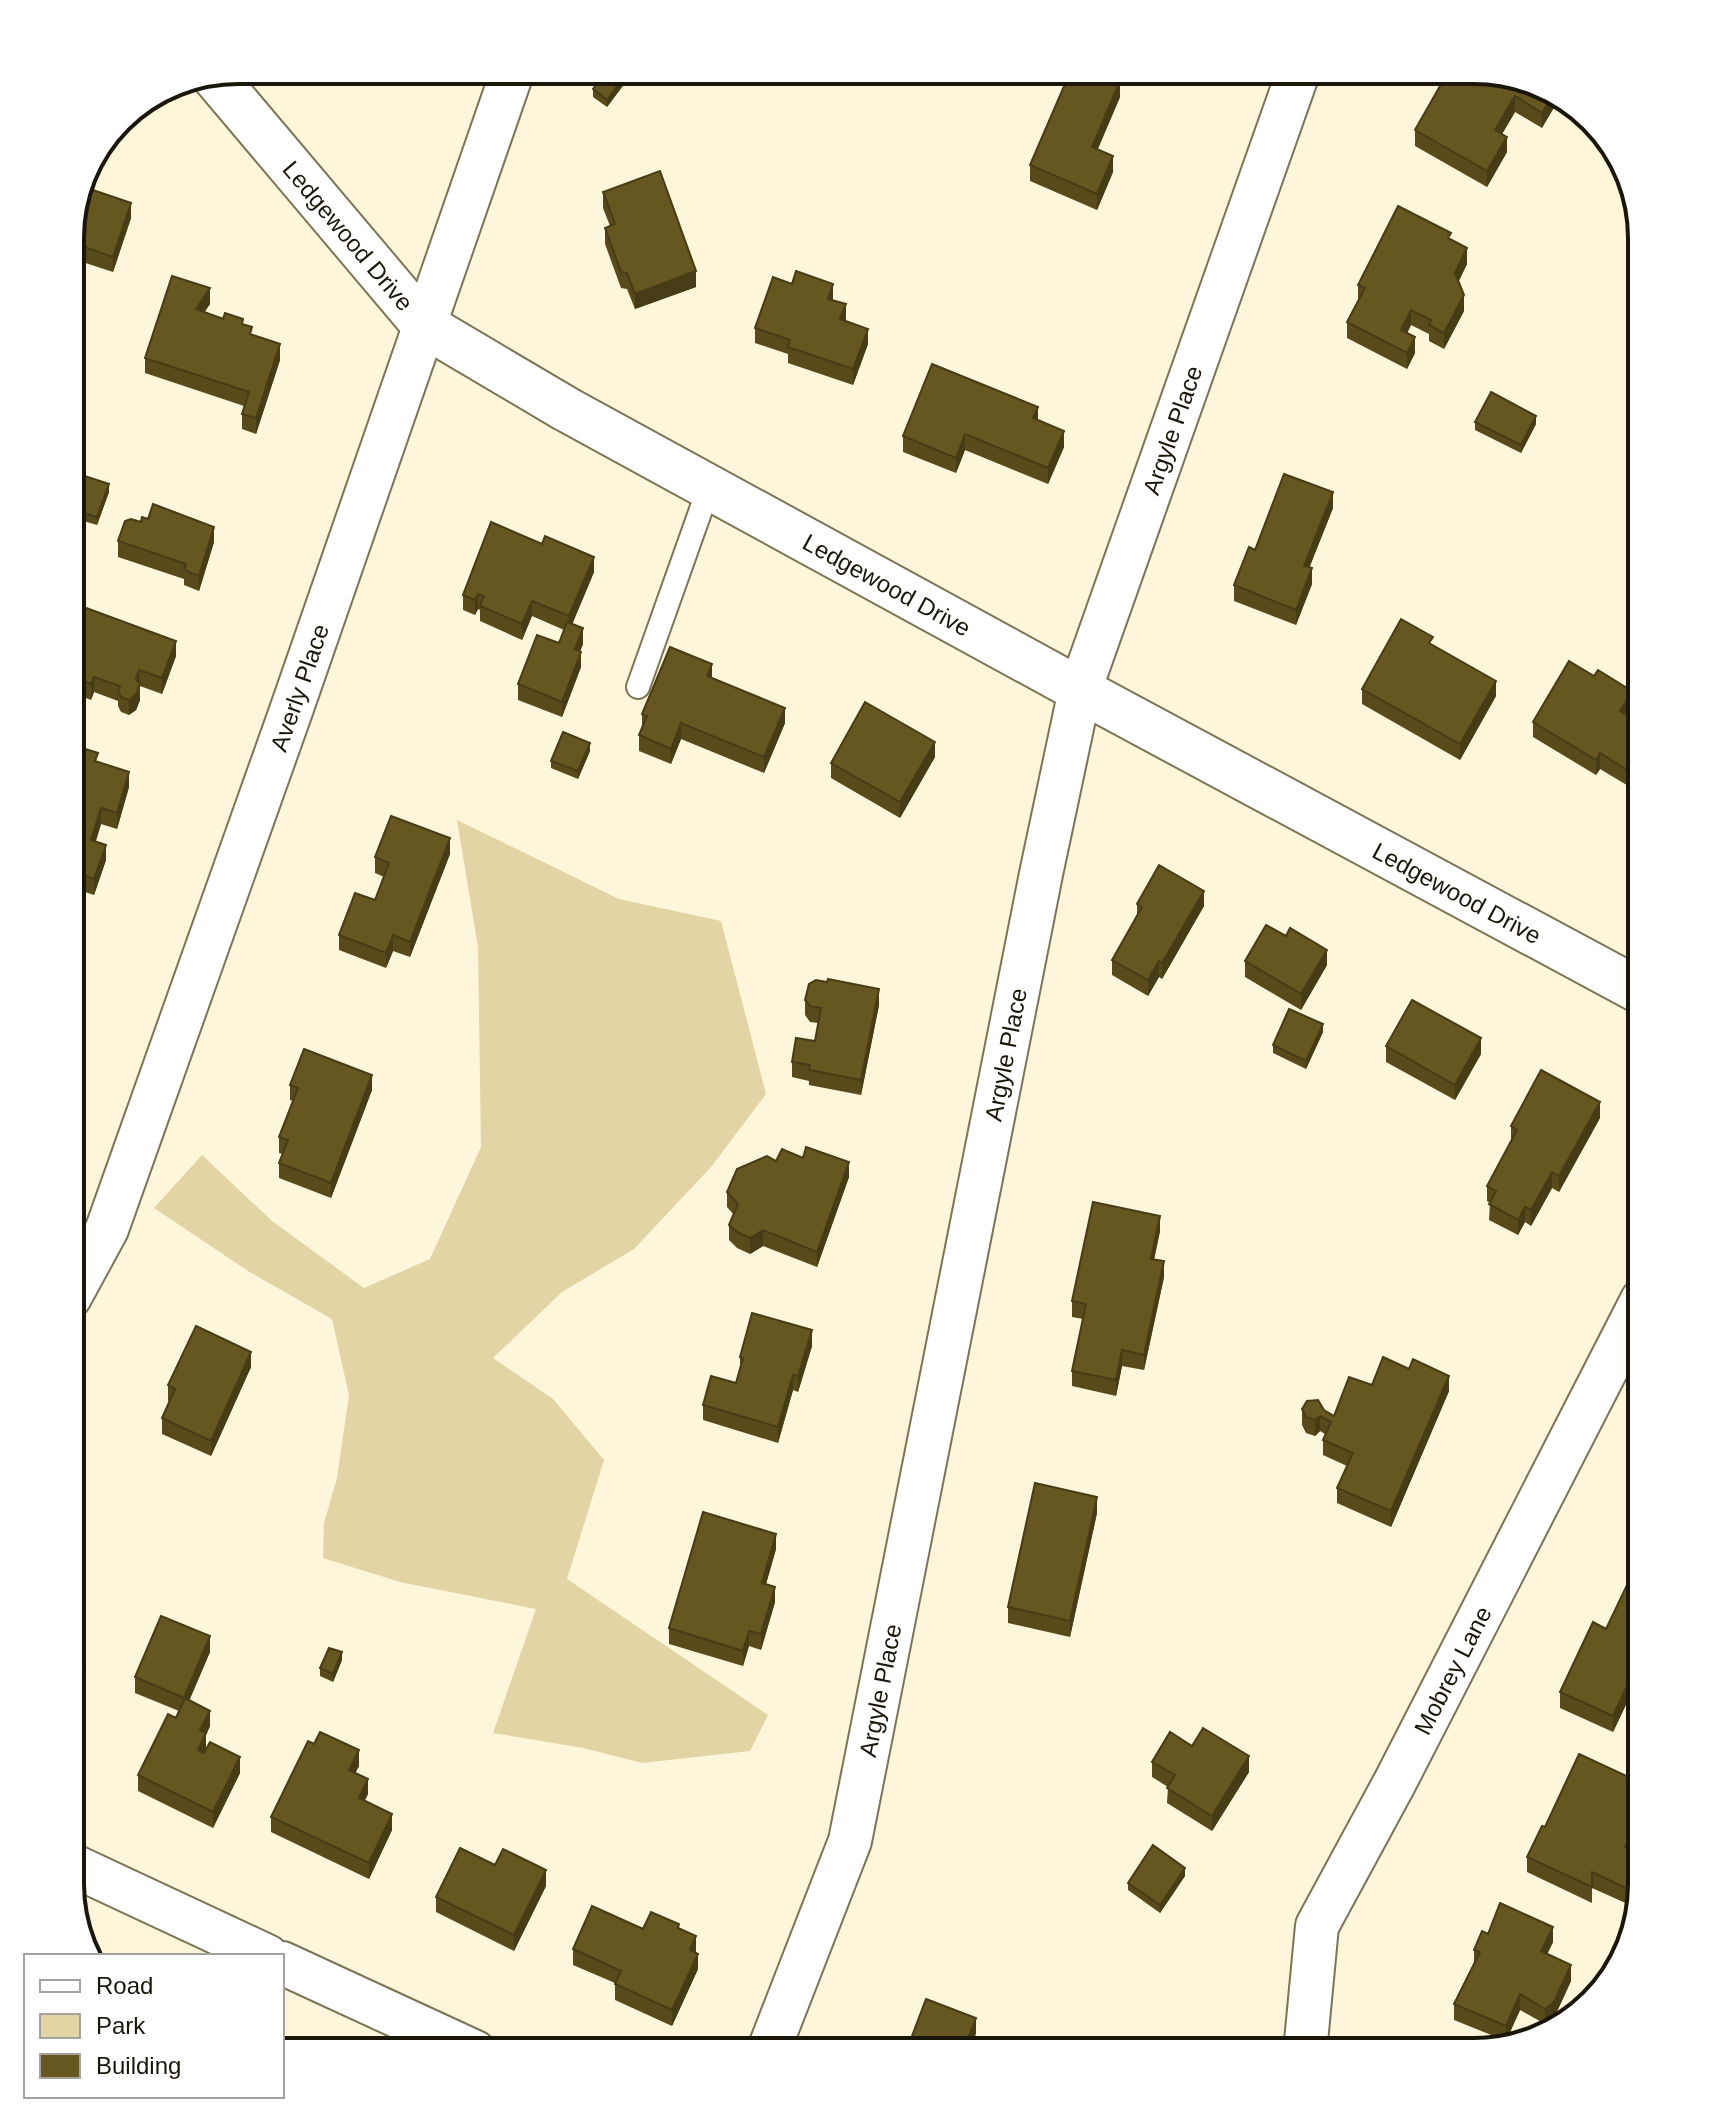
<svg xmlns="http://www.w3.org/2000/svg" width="1712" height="2122" viewBox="0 0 1712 2122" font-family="Arial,sans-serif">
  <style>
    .green { fill: #e2d4a4 }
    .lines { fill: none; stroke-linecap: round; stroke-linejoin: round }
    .service-casing { stroke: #7c7456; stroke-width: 26 }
    .minor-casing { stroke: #7c7456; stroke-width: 46 }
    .tertiary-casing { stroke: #7c7456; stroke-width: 48 }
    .service { stroke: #fff; stroke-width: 22 }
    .minor { stroke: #fff; stroke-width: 42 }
    .tertiary { stroke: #fff; stroke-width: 44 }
    .wall { fill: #584a1b }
    .shaded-wall { fill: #473c16 }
    .building { fill: #66561f; stroke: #473c16; stroke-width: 2 }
    .labels { text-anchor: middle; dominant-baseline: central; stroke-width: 8; stroke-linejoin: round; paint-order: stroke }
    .street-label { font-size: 24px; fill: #1a160a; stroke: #fff }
    .rim { fill: none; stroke: #1a160a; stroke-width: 4 }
  </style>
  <rect width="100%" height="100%" fill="#fdf6db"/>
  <path class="green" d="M 457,820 L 619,899 L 721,921 L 766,1094 L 711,1167 L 634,1249 L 562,1292 L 493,1358 L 553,1399 L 604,1460 L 567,1579 L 768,1715 L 750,1751 L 642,1763 L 583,1748 L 493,1733 L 536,1609 L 400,1582 L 323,1558 L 324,1523 L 337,1478 L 349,1395 L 332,1319 L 248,1271 L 154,1208 L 202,1155 L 272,1221 L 364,1288 L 430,1259 L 481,1147 L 478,947 Z"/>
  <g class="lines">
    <defs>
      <path id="service" d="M 638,687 L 709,487"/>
      <g id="minor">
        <path id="s1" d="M 70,1297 L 107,1229 L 292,708 L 513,70"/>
        <path d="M 70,1864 L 267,1956"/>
        <path d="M 282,1963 L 475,2052"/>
        <path id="s2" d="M 768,2052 L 850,1841 L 1041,874 L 1080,690 L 1299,70"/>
        <path id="s3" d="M 1305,2052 L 1317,1926 L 1395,1782 L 1642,1300"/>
      </g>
      <g id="tertiary">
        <path id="s4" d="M 213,75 L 424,325 L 566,409 L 1080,690 L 1642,992"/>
      </g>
    </defs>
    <use href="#service" class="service-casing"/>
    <use href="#minor" class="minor-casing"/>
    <use href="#tertiary" class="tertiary-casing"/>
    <use href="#service" class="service"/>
    <use href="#minor" class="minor"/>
    <use href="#tertiary" class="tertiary"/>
  </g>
  <path class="wall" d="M 1440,70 L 1484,70 L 1557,92 L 1542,128 L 1515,112 L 1502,134 L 1507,152 L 1487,187 L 1415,146 L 1415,130 L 1441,84 Z
    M 628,79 L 607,107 L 593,97 L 593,89 Z
    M 1120,97 L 1097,150 L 1113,172 L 1097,210 L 1030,181 L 1030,165 Z
    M 603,192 L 696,287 L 635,309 L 627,289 L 621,288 L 605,244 L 605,228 L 610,226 L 603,208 Z
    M 131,218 L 113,272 L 70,258 L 70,227 Z
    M 1451,240 L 1467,264 L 1459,281 L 1464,311 L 1444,349 L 1429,341 L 1429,334 L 1411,325 L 1407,333 L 1415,353 L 1407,369 L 1347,338 L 1347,322 L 1358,300 L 1358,285 Z
    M 833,299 L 833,300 L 845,321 L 868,344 L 853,385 L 788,363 L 788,354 L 755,343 L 755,328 Z
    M 210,304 L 204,312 L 243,324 L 252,335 L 280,360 L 256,434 L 242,429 L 242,414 L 244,406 L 145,373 L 145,358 Z
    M 1038,420 L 1064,447 L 1048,484 L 965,450 L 956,473 L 903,452 L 903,436 Z
    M 1475,422 L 1536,424 L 1521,453 L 1475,430 Z
    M 70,477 L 109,492 L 97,525 L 70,517 Z
    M 1333,508 L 1309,568 L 1312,584 L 1296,625 L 1234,601 L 1234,585 L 1255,550 Z
    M 148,519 L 214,542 L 199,591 L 184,585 L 184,579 L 118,557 L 118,541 L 141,522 Z
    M 594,572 L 572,624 L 583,644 L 580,651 L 581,667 L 562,717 L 518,700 L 518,684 L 559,643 L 564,630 L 532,616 L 522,640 L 480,621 L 480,610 L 478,609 L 475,615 L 463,610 L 463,595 Z
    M 70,602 L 176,656 L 162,694 L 140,686 L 140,700 L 136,710 L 129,715 L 121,712 L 118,706 L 118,701 L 94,692 L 91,700 L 70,692 Z
    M 1433,645 L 1496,696 L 1460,760 L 1362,704 L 1362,689 Z
    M 712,678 L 785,723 L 764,773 L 681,739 L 671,764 L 639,751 L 639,735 L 642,727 L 642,714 Z
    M 1632,706 L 1627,715 L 1642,724 L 1642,767 L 1630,787 L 1600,769 L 1596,775 L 1533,737 L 1533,722 Z
    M 590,751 L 578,779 L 551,768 L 551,761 Z
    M 70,756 L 98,762 L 129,787 L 117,829 L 101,824 L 96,841 L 106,860 L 94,895 L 70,887 Z
    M 935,757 L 900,818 L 831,778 L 831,763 Z
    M 450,854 L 410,957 L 393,951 L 386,968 L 339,950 L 339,935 L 375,900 L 384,877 L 375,873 L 375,857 Z
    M 1137,904 L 1204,906 L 1162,979 L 1159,977 L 1148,996 L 1112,975 L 1112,960 L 1137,916 Z
    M 70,947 L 78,966 L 76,969 L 81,987 L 73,1005 L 70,1003 Z
    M 1245,961 L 1327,965 L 1301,1010 L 1245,977 Z
    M 805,1000 L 879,1005 L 861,1095 L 809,1085 L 809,1081 L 792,1077 L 792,1062 L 815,1041 L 818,1023 L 810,1022 L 805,1015 Z
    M 1323,1032 L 1306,1069 L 1273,1053 L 1273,1045 Z
    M 1386,1046 L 1481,1054 L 1455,1100 L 1386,1062 Z
    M 290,1085 L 372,1090 L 331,1198 L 279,1178 L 279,1163 L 283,1154 L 279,1153 L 279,1137 L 293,1101 L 290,1100 Z
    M 1600,1118 L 1559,1192 L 1552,1188 L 1531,1226 L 1525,1222 L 1518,1235 L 1489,1220 L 1490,1203 L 1487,1201 L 1487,1186 L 1511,1142 L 1511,1126 Z
    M 776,1161 L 849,1177 L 817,1267 L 763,1246 L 750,1254 L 737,1248 L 729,1240 L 729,1225 L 734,1215 L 727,1207 L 727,1192 Z
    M 1160,1231 L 1154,1259 L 1164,1277 L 1144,1370 L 1122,1366 L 1116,1396 L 1072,1386 L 1072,1371 L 1083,1319 L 1072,1317 L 1072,1301 Z
    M 812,1346 L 798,1392 L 793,1390 L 778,1443 L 703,1420 L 703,1405 L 736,1383 L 740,1370 L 740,1357 Z
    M 251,1367 L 211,1456 L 162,1434 L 162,1418 L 170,1401 L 168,1401 L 168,1385 Z
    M 1372,1385 L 1449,1391 L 1391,1527 L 1337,1503 L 1337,1488 L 1347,1466 L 1323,1455 L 1323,1440 L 1325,1434 L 1320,1431 L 1315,1436 L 1306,1433 L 1302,1425 L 1302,1409 L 1324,1410 L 1334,1416 Z
    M 1097,1513 L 1070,1637 L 1008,1623 L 1008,1607 Z
    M 776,1549 L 766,1584 L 775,1602 L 761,1650 L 749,1646 L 743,1666 L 669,1644 L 669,1628 Z
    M 1642,1592 L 1642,1671 L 1613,1732 L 1560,1708 L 1560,1692 L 1606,1629 Z
    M 210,1652 L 189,1700 L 210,1726 L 206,1735 L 206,1749 L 240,1773 L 213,1828 L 138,1791 L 138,1775 L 179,1711 L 135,1693 L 135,1677 Z
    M 70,1656 L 85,1681 L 80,1689 L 80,1703 L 70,1720 Z
    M 342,1660 L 333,1682 L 320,1676 L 320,1668 Z
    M 314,1744 L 359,1766 L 355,1773 L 368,1794 L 364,1801 L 392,1830 L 369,1879 L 271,1832 L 271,1817 Z
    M 1192,1746 L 1249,1772 L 1212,1831 L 1167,1803 L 1168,1787 L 1152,1777 L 1152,1762 Z
    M 1631,1797 L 1642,1802 L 1642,1827 L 1631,1850 L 1642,1855 L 1642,1880 L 1630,1905 L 1592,1888 L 1592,1903 L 1527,1872 L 1527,1857 L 1545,1827 Z
    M 495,1865 L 546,1886 L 514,1951 L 436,1912 L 436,1897 Z
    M 1185,1876 L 1160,1913 L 1128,1890 L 1128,1883 Z
    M 643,1929 L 679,1929 L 696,1951 L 698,1969 L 672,2026 L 615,2000 L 615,1983 L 573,1965 L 573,1949 Z
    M 1488,1934 L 1553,1942 L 1547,1954 L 1571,1981 L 1554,2018 L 1545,2024 L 1520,2010 L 1506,2041 L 1454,2020 L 1454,2004 L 1474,1963 L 1474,1950 Z"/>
  <path class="shaded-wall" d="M 628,71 L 628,79 L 607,107 L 607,100 Z
    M 1120,81 L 1120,97 L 1092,163 L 1092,147 Z
    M 1555,92 L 1561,96 L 1542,128 L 1542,113 Z
    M 1515,96 L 1515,112 L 1495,146 L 1495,130 Z
    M 1507,137 L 1507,152 L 1487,187 L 1487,171 Z
    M 1113,156 L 1113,172 L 1097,210 L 1097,194 Z
    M 131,203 L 131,218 L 113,272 L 113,257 Z
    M 1467,248 L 1467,264 L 1455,288 L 1455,273 Z
    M 696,271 L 696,287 L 635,309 L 635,294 Z
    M 833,284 L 833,299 L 828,314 L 828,299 Z
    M 210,288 L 210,304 L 196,325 L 196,309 Z
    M 1464,295 L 1464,311 L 1444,349 L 1444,333 Z
    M 846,304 L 846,320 L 840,335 L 840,319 Z
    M 1411,310 L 1411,325 L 1401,346 L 1401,330 Z
    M 868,329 L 868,344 L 853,385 L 853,369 Z
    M 1415,337 L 1415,353 L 1407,369 L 1407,353 Z
    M 280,344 L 280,360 L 256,434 L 256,418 Z
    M 1038,407 L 1038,422 L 1033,418 Z
    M 1536,416 L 1536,424 L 1521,453 L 1521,445 Z
    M 1064,431 L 1064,447 L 1048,484 L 1048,468 Z
    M 965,434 L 965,450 L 956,473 L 956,458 Z
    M 109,484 L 109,492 L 97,525 L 97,517 Z
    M 1333,492 L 1333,508 L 1304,581 L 1304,566 Z
    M 214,527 L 214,542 L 199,591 L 199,576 Z
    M 594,557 L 594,572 L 569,632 L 569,616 Z
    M 1312,568 L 1312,584 L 1296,625 L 1296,610 Z
    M 478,594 L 478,609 L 475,615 L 475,600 Z
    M 532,601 L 532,616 L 522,640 L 522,624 Z
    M 583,628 L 583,644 L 575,665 L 575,649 Z
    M 176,641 L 176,656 L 162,694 L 162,678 Z
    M 581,652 L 581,667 L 562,717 L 562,702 Z
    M 712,664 L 712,679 L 707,676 Z
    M 139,670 L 140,700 L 136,710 L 129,715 L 129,700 Z
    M 94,677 L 94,692 L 91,700 L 91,684 Z
    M 1496,681 L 1496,696 L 1460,760 L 1460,744 Z
    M 1632,691 L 1632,706 L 1620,727 L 1620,711 Z
    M 785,708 L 785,723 L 764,773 L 764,757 Z
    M 681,723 L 681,739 L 671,764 L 671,749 Z
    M 935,742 L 935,757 L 900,818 L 900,802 Z
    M 590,743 L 590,751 L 578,779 L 578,771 Z
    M 1642,752 L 1642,767 L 1630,787 L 1630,772 Z
    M 1600,753 L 1600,769 L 1596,775 L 1596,760 Z
    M 129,772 L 129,787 L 117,829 L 117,813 Z
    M 101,808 L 101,824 L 91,855 L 91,840 Z
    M 450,838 L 450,854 L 410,957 L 410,942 Z
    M 106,845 L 106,860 L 94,895 L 94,879 Z
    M 1204,891 L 1204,906 L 1162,979 L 1162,963 Z
    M 393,935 L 393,951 L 386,968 L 386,953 Z
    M 1327,950 L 1327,965 L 1301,1010 L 1301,994 Z
    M 78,951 L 78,966 L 70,982 L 70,967 Z
    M 1159,961 L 1159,977 L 1148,996 L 1148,980 Z
    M 81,971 L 81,987 L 73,1005 L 73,989 Z
    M 879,989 L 879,1005 L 861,1095 L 861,1080 Z
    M 1323,1024 L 1323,1032 L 1306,1069 L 1306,1061 Z
    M 1481,1038 L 1481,1054 L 1455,1100 L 1455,1085 Z
    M 372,1075 L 372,1090 L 331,1198 L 331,1183 Z
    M 1600,1102 L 1600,1118 L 1559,1192 L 1559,1176 Z
    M 849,1162 L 849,1177 L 817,1267 L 817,1252 Z
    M 1552,1172 L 1552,1188 L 1531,1226 L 1531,1210 Z
    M 1525,1207 L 1525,1222 L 1518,1235 L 1518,1220 Z
    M 1160,1216 L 1160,1231 L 1151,1274 L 1151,1259 Z
    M 763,1230 L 763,1246 L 750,1254 L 750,1238 Z
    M 1164,1261 L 1164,1277 L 1144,1370 L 1144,1355 Z
    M 812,1330 L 812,1346 L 798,1392 L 798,1376 Z
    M 1122,1350 L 1122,1366 L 1116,1396 L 1116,1380 Z
    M 251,1352 L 251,1367 L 211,1456 L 211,1441 Z
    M 793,1375 L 793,1390 L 778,1443 L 778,1427 Z
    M 1449,1376 L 1449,1391 L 1391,1527 L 1391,1511 Z
    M 1320,1416 L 1320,1431 L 1315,1436 L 1315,1420 Z
    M 1097,1497 L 1097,1513 L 1070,1637 L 1070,1621 Z
    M 776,1534 L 776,1549 L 762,1598 L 762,1583 Z
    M 775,1587 L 775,1602 L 761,1650 L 761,1634 Z
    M 749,1631 L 749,1646 L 743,1666 L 743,1651 Z
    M 210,1636 L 210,1652 L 184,1713 L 184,1698 Z
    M 342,1652 L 342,1660 L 333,1682 L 333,1674 Z
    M 1642,1655 L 1642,1671 L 1613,1732 L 1613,1716 Z
    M 85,1665 L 85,1681 L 80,1689 L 80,1703 L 70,1720 L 70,1704 L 80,1687 L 80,1674 Z
    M 74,1671 L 74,1686 L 70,1692 L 70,1677 Z
    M 210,1711 L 210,1726 L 206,1735 L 206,1749 L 198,1765 L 198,1750 L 200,1730 Z
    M 359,1750 L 359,1766 L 349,1785 L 349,1770 Z
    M 1249,1756 L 1249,1772 L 1212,1831 L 1212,1816 Z
    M 240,1757 L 240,1773 L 213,1828 L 213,1812 Z
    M 368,1779 L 368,1794 L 359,1813 L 359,1798 Z
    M 1642,1811 L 1642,1827 L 1625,1862 L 1625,1847 Z
    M 392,1814 L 392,1830 L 369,1879 L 369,1863 Z
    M 1642,1865 L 1642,1880 L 1630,1905 L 1630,1890 Z
    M 1185,1868 L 1185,1876 L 1160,1913 L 1160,1905 Z
    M 546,1870 L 546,1886 L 514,1951 L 514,1935 Z
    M 1553,1927 L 1553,1942 L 1541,1967 L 1541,1951 Z
    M 696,1936 L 696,1951 L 690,1965 L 690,1950 Z
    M 698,1954 L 698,1969 L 672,2026 L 672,2010 Z
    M 1571,1965 L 1571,1981 L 1554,2018 L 1545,2024 L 1545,2009 Z
    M 1520,1994 L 1520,2010 L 1506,2041 L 1506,2026 Z
    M 976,2018 L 976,2034 L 969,2052 L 963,2052 Z"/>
  <path class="building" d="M 606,70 L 626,70 L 628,71 L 607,100 L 593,89 Z
    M 1071,70 L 1095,70 L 1120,81 L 1092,147 L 1113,156 L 1097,194 L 1030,165 Z
    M 1445,70 L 1484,70 L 1555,92 L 1542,113 L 1515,96 L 1495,130 L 1507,137 L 1487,171 L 1415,130 L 1448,72 Z
    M 660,171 L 696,271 L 635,294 L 627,273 L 621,272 L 605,228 L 615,224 L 603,192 Z
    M 81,186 L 131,203 L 113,257 L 70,242 L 70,227 Z
    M 1398,206 L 1451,233 L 1448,238 L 1467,248 L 1455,273 L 1464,295 L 1444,333 L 1429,325 L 1431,320 L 1411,310 L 1401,330 L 1415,337 L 1407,353 L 1347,322 L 1365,288 L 1358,285 Z
    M 796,271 L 833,284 L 828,299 L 846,304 L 840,319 L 868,329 L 853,369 L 788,347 L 790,340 L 755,328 L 773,277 L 792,284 Z
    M 172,276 L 210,288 L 196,309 L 223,319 L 225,313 L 243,319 L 242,324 L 252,327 L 250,334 L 280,344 L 256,418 L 242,414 L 249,392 L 145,358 Z
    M 932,364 L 1038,407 L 1033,418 L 1064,431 L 1048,468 L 965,434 L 956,458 L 903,436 Z
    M 1491,392 L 1536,416 L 1521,445 L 1475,422 Z
    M 72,472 L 109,484 L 97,517 L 70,509 L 70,477 Z
    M 1284,474 L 1333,492 L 1304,566 L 1312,568 L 1296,610 L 1234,585 L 1249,547 L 1255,550 Z
    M 153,504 L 214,527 L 199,576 L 184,570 L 186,564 L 118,541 L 125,521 L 131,519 L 141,522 L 142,517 L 148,519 Z
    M 491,522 L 542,544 L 545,536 L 594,557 L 569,616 L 532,601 L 522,624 L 480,606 L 484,596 L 478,594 L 475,600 L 463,595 Z
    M 70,602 L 176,641 L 162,678 L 139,670 L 136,679 L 140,684 L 136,694 L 129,700 L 121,697 L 118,691 L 120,686 L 94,677 L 91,684 L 70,676 Z
    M 1401,619 L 1433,637 L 1429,643 L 1496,681 L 1460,744 L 1362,689 Z
    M 567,622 L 583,628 L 575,649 L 581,652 L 562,702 L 518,684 L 537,635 L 559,643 Z
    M 670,647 L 712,664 L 707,676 L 785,708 L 764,757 L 681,723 L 671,749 L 639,735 L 647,716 L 642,714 Z
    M 1569,661 L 1594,676 L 1598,670 L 1632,691 L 1620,711 L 1642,724 L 1642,752 L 1630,772 L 1600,753 L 1596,760 L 1533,722 Z
    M 865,702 L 935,742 L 900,802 L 831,763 Z
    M 563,732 L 590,743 L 578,771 L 551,761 Z
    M 82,748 L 98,753 L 95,761 L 129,772 L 117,813 L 101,808 L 91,840 L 106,845 L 94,879 L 70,871 L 70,756 L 78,758 Z
    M 391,816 L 450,838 L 410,942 L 393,935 L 386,953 L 339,935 L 355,893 L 375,900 L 389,863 L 375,857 Z
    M 1159,865 L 1204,891 L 1162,963 L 1159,961 L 1148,980 L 1112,960 L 1142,907 L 1137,904 Z
    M 1266,925 L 1286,936 L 1290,928 L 1327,950 L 1301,994 L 1245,961 Z
    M 70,947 L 78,951 L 70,967 L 81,971 L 73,989 L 70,988 Z
    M 828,979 L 879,989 L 861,1080 L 809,1070 L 810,1065 L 792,1062 L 796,1038 L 815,1041 L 821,1008 L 810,1006 L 805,1000 L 809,984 L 816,980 L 827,982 Z
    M 1412,1000 L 1481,1038 L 1455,1085 L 1386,1046 Z
    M 1289,1009 L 1323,1024 L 1306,1061 L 1273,1045 Z
    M 304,1049 L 372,1075 L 331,1183 L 279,1163 L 288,1140 L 279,1137 L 298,1088 L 290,1085 Z
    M 1541,1070 L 1600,1102 L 1559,1176 L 1552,1172 L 1531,1210 L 1525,1207 L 1518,1220 L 1489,1204 L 1496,1191 L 1487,1186 L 1517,1130 L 1511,1126 Z
    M 806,1147 L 849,1162 L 817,1252 L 763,1230 L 750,1238 L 737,1232 L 729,1225 L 738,1204 L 727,1192 L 737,1169 L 767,1156 L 776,1161 L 782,1149 L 803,1158 Z
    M 1093,1202 L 1160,1216 L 1151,1259 L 1164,1261 L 1144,1355 L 1122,1350 L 1116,1380 L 1072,1371 L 1086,1304 L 1072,1301 Z
    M 752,1313 L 812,1330 L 798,1376 L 793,1375 L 778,1427 L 703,1405 L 711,1376 L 736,1383 L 743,1358 L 740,1357 Z
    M 196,1326 L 251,1352 L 211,1441 L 162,1418 L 175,1389 L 168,1385 Z
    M 1383,1357 L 1409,1369 L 1413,1359 L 1449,1376 L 1391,1511 L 1337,1488 L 1353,1453 L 1323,1440 L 1331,1422 L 1320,1416 L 1315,1420 L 1306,1417 L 1302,1409 L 1307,1401 L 1318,1400 L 1324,1410 L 1334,1416 L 1349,1377 L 1372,1385 Z
    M 1035,1483 L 1097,1497 L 1070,1621 L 1008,1607 Z
    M 703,1512 L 776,1534 L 762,1583 L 775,1587 L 761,1634 L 749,1631 L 743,1651 L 669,1628 Z
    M 1627,1585 L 1642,1592 L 1642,1655 L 1613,1716 L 1560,1692 L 1593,1622 L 1606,1629 Z
    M 161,1616 L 210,1636 L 184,1698 L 135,1677 Z
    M 329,1648 L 342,1652 L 333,1674 L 320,1668 Z
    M 70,1656 L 85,1665 L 80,1674 L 74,1671 L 70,1677 Z
    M 70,1681 L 80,1687 L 70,1704 Z
    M 185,1698 L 210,1711 L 200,1730 L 206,1733 L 198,1750 L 204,1753 L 210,1742 L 240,1757 L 213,1812 L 138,1775 L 168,1714 L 176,1718 Z
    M 1203,1728 L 1249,1756 L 1212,1816 L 1167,1788 L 1175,1775 L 1152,1762 L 1170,1732 L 1192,1746 Z
    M 320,1732 L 359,1750 L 349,1770 L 368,1779 L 359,1798 L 392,1814 L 369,1863 L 271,1817 L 308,1741 L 314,1744 Z
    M 1579,1754 L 1631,1778 L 1630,1797 L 1642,1802 L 1642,1811 L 1625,1847 L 1642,1855 L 1642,1865 L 1630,1890 L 1592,1872 L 1592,1887 L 1527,1857 L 1542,1826 L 1545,1827 Z
    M 1153,1845 L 1185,1868 L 1160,1905 L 1128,1883 Z
    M 460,1848 L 495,1865 L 503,1849 L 546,1870 L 514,1935 L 436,1897 Z
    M 1500,1903 L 1553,1927 L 1541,1951 L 1571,1965 L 1554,2002 L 1545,2009 L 1520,1994 L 1506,2026 L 1454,2004 L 1480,1952 L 1474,1950 L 1482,1931 L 1488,1934 Z
    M 592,1906 L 643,1929 L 651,1912 L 679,1924 L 678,1928 L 696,1936 L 690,1950 L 698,1954 L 672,2010 L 615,1984 L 621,1971 L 573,1949 Z
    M 926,1999 L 976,2018 L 963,2052 L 906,2052 Z"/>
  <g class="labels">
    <g class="street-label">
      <text stroke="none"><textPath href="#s4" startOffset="210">Ledgewood Drive</textPath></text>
      <text stroke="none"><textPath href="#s2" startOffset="1676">Argyle Place</textPath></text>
      <text stroke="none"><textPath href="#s4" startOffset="858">Ledgewood Drive</textPath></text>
      <text stroke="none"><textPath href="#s1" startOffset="652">Averly Place</textPath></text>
      <text stroke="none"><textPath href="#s4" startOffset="1506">Ledgewood Drive</textPath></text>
      <text stroke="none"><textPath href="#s2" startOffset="1028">Argyle Place</textPath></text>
      <text stroke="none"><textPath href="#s3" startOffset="416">Mobrey Lane</textPath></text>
      <text stroke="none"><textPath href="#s2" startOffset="380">Argyle Place</textPath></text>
    </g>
  </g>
  <path d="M0 0H1712V2122H0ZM238 84H1474A154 154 0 0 1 1628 238V1884A154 154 0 0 1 1474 2038H238A154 154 0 0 1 84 1884V238A154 154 0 0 1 238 84Z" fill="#fff" fill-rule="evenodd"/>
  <path class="rim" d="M238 84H1474A154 154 0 0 1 1628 238V1884A154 154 0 0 1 1474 2038H238A154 154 0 0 1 84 1884V238A154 154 0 0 1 238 84Z"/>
  <rect x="24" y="1954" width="260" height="144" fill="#ffffff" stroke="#a3a29d" stroke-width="2"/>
  <rect x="40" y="1980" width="40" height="12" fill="#ffffff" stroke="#a3a29d" stroke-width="2"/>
  <text x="96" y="1994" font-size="24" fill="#1a160a">Road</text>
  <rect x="40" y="2014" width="40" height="24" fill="#e2d4a4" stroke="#a3a29d" stroke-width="2"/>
  <text x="96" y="2034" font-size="24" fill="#1a160a">Park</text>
  <rect x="40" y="2054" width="40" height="24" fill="#66561f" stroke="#a3a29d" stroke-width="2"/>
  <text x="96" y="2074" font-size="24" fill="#1a160a">Building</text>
</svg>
